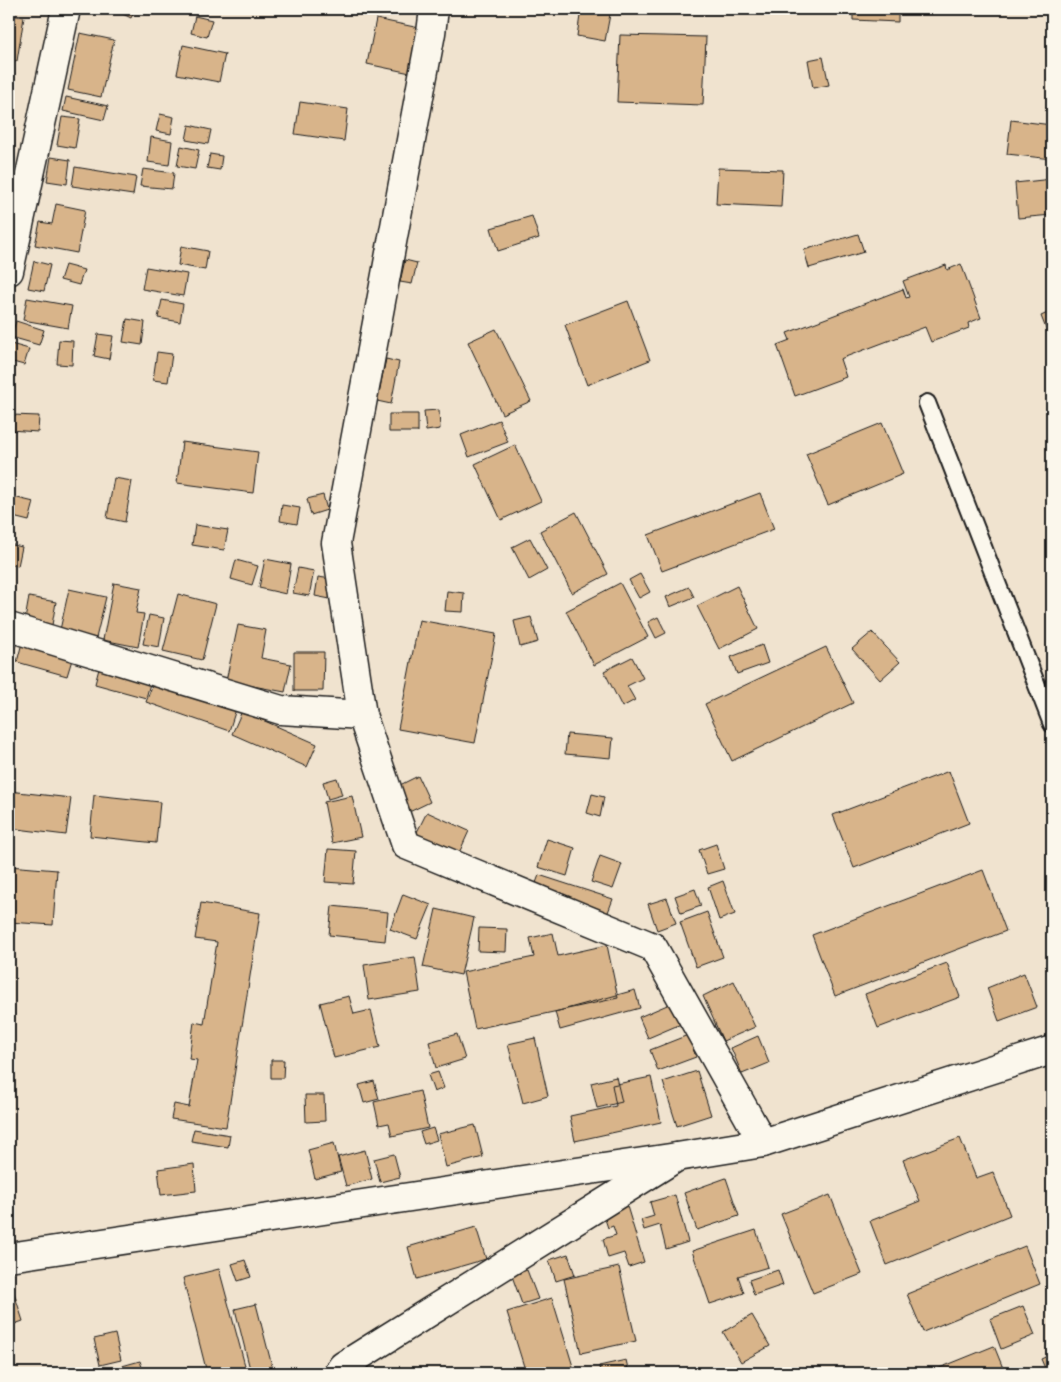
<svg xmlns="http://www.w3.org/2000/svg" width="1061" height="1382" viewBox="0 0 1061 1382" font-family="'Indie Flower',sans-serif">
  <style>
    .building { fill: #d8b48a; stroke: #1c1c1c }
    .lines { fill: none; stroke-linecap: round; stroke-linejoin: round }
    .lane-casing { stroke: #1c1c1c; stroke-width: 20 }
    .street-casing { stroke: #1c1c1c; stroke-width: 31 }
    .secondary-casing { stroke: #1c1c1c; stroke-width: 31 }
    .lane { stroke: #fbf7ec; stroke-width: 16 }
    .street { stroke: #fbf7ec; stroke-width: 28 }
    .secondary { stroke: #fbf7ec; stroke-width: 28 }
  </style>
  <rect width="100%" height="100%" fill="#f0e3cf"/>
  <filter id="ink" filterUnits="userSpaceOnUse"><feTurbulence type="fractalNoise" baseFrequency=".02" numOctaves="2"/><feDisplacementMap in="SourceGraphic" scale="10" xChannelSelector="R" yChannelSelector="G"/><feConvolveMatrix kernelMatrix="1 2 1 2 8 2 1 2 1" color-interpolation-filters="sRGB"/></filter>
  <g filter="url(#ink)">
    <path class="building" d="M 118,9 L 135,9 L 131,18 L 117,11 Z
      M 581,9 L 611,9 L 605,41 L 577,36 Z
      M 853,9 L 898,9 L 898,22 L 853,20 Z
      M 9,15 L 24,17 L 17,61 L 9,60 Z
      M 195,16 L 212,20 L 207,37 L 191,33 Z
      M 376,19 L 429,30 L 420,75 L 367,64 Z
      M 80,33 L 114,40 L 101,97 L 68,90 Z
      M 620,35 L 706,37 L 703,105 L 617,102 Z
      M 183,45 L 225,54 L 219,82 L 177,74 Z
      M 823,57 L 829,85 L 813,88 L 808,60 Z
      M 66,97 L 108,106 L 104,120 L 63,111 Z
      M 300,102 L 348,109 L 344,141 L 295,134 Z
      M 160,114 L 174,117 L 171,134 L 156,131 Z
      M 62,117 L 80,119 L 75,148 L 57,145 Z
      M 1011,120 L 1052,125 L 1052,159 L 1007,154 Z
      M 189,125 L 211,130 L 208,144 L 186,140 Z
      M 151,137 L 172,141 L 169,165 L 148,162 Z
      M 181,146 L 199,150 L 195,169 L 177,166 Z
      M 210,154 L 222,156 L 220,170 L 207,168 Z
      M 51,157 L 70,160 L 67,184 L 47,181 Z
      M 75,167 L 136,177 L 133,195 L 72,186 Z
      M 718,168 L 783,170 L 781,207 L 716,204 Z
      M 143,169 L 174,173 L 172,189 L 140,186 Z
      M 1052,179 L 1052,215 L 1018,218 L 1015,183 Z
      M 56,204 L 85,210 L 77,253 L 35,245 L 40,222 L 52,224 Z
      M 532,216 L 539,238 L 498,251 L 491,228 Z
      M 858,234 L 864,252 L 809,268 L 804,250 Z
      M 181,246 L 208,251 L 205,270 L 178,265 Z
      M 405,260 L 417,263 L 412,284 L 400,282 Z
      M 34,261 L 50,265 L 44,291 L 28,288 Z
      M 961,264 L 981,318 L 968,323 L 969,328 L 931,342 L 925,327 L 840,359 L 846,377 L 795,396 L 777,345 L 790,340 L 787,333 L 903,289 L 906,298 L 909,297 L 903,281 L 946,265 L 947,270 Z
      M 65,265 L 84,270 L 79,285 L 60,280 Z
      M 146,267 L 187,274 L 183,296 L 142,289 Z
      M 27,298 L 72,306 L 68,328 L 23,320 Z
      M 162,300 L 183,304 L 180,322 L 158,318 Z
      M 628,301 L 650,360 L 587,385 L 565,325 Z
      M 1052,311 L 1052,344 L 1041,316 Z
      M 127,319 L 145,322 L 142,345 L 123,342 Z
      M 16,321 L 44,330 L 39,345 L 11,337 Z
      M 496,329 L 531,401 L 502,414 L 468,342 Z
      M 98,334 L 113,336 L 109,359 L 94,356 Z
      M 59,340 L 73,341 L 72,365 L 57,364 Z
      M 11,344 L 29,349 L 24,365 L 9,361 Z
      M 157,352 L 172,354 L 168,382 L 153,380 Z
      M 386,359 L 399,362 L 391,404 L 377,401 Z
      M 439,410 L 440,429 L 426,431 L 424,411 Z
      M 389,414 L 418,414 L 418,432 L 389,432 Z
      M 12,415 L 39,416 L 38,432 L 10,430 Z
      M 499,420 L 508,442 L 469,457 L 461,435 Z
      M 882,423 L 903,474 L 828,505 L 806,454 Z
      M 182,442 L 258,452 L 253,493 L 177,483 Z
      M 515,445 L 541,501 L 501,520 L 475,464 Z
      M 114,478 L 132,481 L 125,522 L 107,518 Z
      M 760,493 L 774,529 L 662,571 L 648,535 Z
      M 323,495 L 327,510 L 311,515 L 307,499 Z
      M 9,496 L 34,502 L 29,521 L 9,516 Z
      M 282,505 L 300,508 L 297,524 L 280,521 Z
      M 576,512 L 608,574 L 572,593 L 540,531 Z
      M 195,525 L 228,530 L 224,550 L 192,545 Z
      M 530,538 L 547,570 L 529,580 L 512,547 Z
      M 9,544 L 22,547 L 18,566 L 9,564 Z
      M 265,559 L 291,564 L 286,594 L 259,588 Z
      M 236,560 L 258,566 L 252,585 L 231,579 Z
      M 298,568 L 314,571 L 309,596 L 293,593 Z
      M 640,574 L 650,592 L 639,598 L 629,580 Z
      M 318,577 L 338,580 L 335,600 L 315,596 Z
      M 114,583 L 141,588 L 136,613 L 144,614 L 138,647 L 103,640 Z
      M 620,583 L 648,637 L 594,665 L 566,611 Z
      M 737,586 L 758,629 L 719,649 L 697,606 Z
      M 689,587 L 694,597 L 670,607 L 666,597 Z
      M 69,589 L 106,597 L 96,638 L 60,630 Z
      M 447,591 L 464,593 L 463,612 L 445,611 Z
      M 178,594 L 216,604 L 202,660 L 163,651 Z
      M 29,597 L 56,602 L 52,625 L 25,620 Z
      M 149,615 L 164,618 L 159,647 L 143,644 Z
      M 531,617 L 538,642 L 520,647 L 514,621 Z
      M 658,617 L 666,633 L 656,638 L 648,622 Z
      M 419,620 L 496,634 L 475,743 L 398,729 Z
      M 238,625 L 266,630 L 261,658 L 291,664 L 285,692 L 226,681 Z
      M 872,632 L 900,662 L 880,680 L 852,649 Z
      M 9,634 L 18,637 L 11,660 L 9,659 Z
      M 23,639 L 74,653 L 67,676 L 17,662 Z
      M 762,645 L 768,663 L 737,674 L 731,657 Z
      M 826,647 L 853,703 L 732,761 L 705,704 Z
      M 294,652 L 324,652 L 323,691 L 294,691 Z
      M 632,657 L 643,678 L 627,686 L 635,700 L 622,707 L 604,671 Z
      M 101,661 L 152,676 L 146,698 L 95,684 Z
      M 155,678 L 237,706 L 229,731 L 146,702 Z
      M 242,711 L 317,744 L 307,767 L 232,734 Z
      M 567,734 L 613,738 L 611,758 L 565,754 Z
      M 949,771 L 969,823 L 854,868 L 833,815 Z
      M 418,776 L 430,802 L 405,814 L 392,789 Z
      M 337,778 L 342,795 L 328,799 L 323,782 Z
      M 9,791 L 71,798 L 66,835 L 9,828 Z
      M 592,794 L 604,797 L 600,817 L 587,813 Z
      M 94,795 L 160,802 L 156,843 L 90,836 Z
      M 352,796 L 361,837 L 332,843 L 324,802 Z
      M 427,812 L 469,831 L 459,853 L 416,834 Z
      M 547,839 L 575,848 L 567,876 L 538,867 Z
      M 716,844 L 724,869 L 707,874 L 699,850 Z
      M 328,849 L 356,851 L 353,884 L 325,882 Z
      M 600,856 L 622,864 L 613,889 L 591,882 Z
      M 9,866 L 57,870 L 53,925 L 9,922 Z
      M 983,870 L 1006,931 L 835,996 L 812,935 Z
      M 539,875 L 613,899 L 607,915 L 533,891 Z
      M 723,881 L 735,914 L 719,920 L 708,887 Z
      M 695,889 L 701,906 L 681,913 L 675,896 Z
      M 403,894 L 431,905 L 417,939 L 390,929 Z
      M 667,898 L 676,923 L 657,930 L 648,904 Z
      M 201,903 L 260,913 L 226,1127 L 171,1119 L 174,1104 L 189,1107 L 197,1060 L 189,1059 L 194,1022 L 204,1024 L 217,942 L 195,939 Z
      M 332,906 L 388,912 L 385,941 L 329,935 Z
      M 436,909 L 474,918 L 461,975 L 423,967 Z
      M 707,912 L 723,957 L 696,967 L 680,922 Z
      M 479,928 L 507,929 L 506,952 L 478,951 Z
      M 553,933 L 558,956 L 607,945 L 618,998 L 475,1029 L 463,972 L 534,957 L 530,938 Z
      M 415,957 L 420,992 L 369,1000 L 364,965 Z
      M 947,963 L 960,997 L 878,1028 L 865,994 Z
      M 1024,973 L 1037,1007 L 999,1021 L 987,988 Z
      M 734,981 L 755,1027 L 723,1041 L 703,996 Z
      M 635,990 L 640,1008 L 560,1030 L 555,1012 Z
      M 349,996 L 354,1014 L 371,1010 L 380,1047 L 334,1058 L 320,1003 Z
      M 672,1003 L 681,1024 L 648,1038 L 639,1017 Z
      M 457,1034 L 465,1059 L 436,1068 L 429,1042 Z
      M 688,1035 L 696,1057 L 658,1071 L 650,1050 Z
      M 758,1036 L 769,1063 L 742,1074 L 731,1048 Z
      M 535,1038 L 548,1096 L 523,1103 L 508,1044 Z
      M 271,1060 L 284,1060 L 283,1078 L 271,1078 Z
      M 697,1071 L 711,1115 L 677,1126 L 663,1082 Z
      M 438,1072 L 444,1088 L 434,1092 L 428,1075 Z
      M 616,1077 L 622,1102 L 597,1108 L 591,1083 Z
      M 651,1077 L 661,1122 L 575,1141 L 570,1116 L 616,1106 L 612,1085 Z
      M 374,1081 L 379,1099 L 364,1103 L 359,1085 Z
      M 420,1091 L 428,1128 L 392,1136 L 389,1123 L 379,1125 L 374,1102 Z
      M 305,1095 L 324,1095 L 325,1121 L 306,1122 Z
      M 475,1125 L 483,1157 L 446,1167 L 438,1134 Z
      M 433,1128 L 437,1140 L 424,1144 L 420,1132 Z
      M 194,1129 L 230,1135 L 228,1147 L 191,1141 Z
      M 960,1138 L 976,1178 L 993,1172 L 1010,1215 L 887,1265 L 870,1221 L 920,1201 L 903,1160 Z
      M 334,1143 L 341,1172 L 315,1179 L 308,1150 Z
      M 365,1150 L 372,1179 L 346,1186 L 338,1157 Z
      M 394,1154 L 400,1177 L 380,1182 L 374,1159 Z
      M 194,1164 L 196,1191 L 161,1195 L 158,1169 Z
      M 726,1178 L 739,1216 L 697,1230 L 684,1193 Z
      M 675,1195 L 688,1242 L 666,1249 L 660,1225 L 644,1230 L 641,1220 L 654,1216 L 650,1202 Z
      M 830,1195 L 862,1274 L 813,1293 L 781,1214 Z
      M 626,1203 L 644,1262 L 629,1267 L 624,1253 L 608,1258 L 603,1239 L 616,1235 L 613,1226 L 608,1228 L 604,1216 Z
      M 476,1227 L 486,1259 L 417,1279 L 408,1247 Z
      M 756,1230 L 768,1267 L 738,1276 L 744,1293 L 710,1304 L 692,1251 Z
      M 1025,1246 L 1040,1284 L 923,1332 L 907,1294 Z
      M 568,1254 L 575,1275 L 556,1281 L 549,1260 Z
      M 245,1260 L 251,1277 L 238,1281 L 232,1264 Z
      M 619,1267 L 636,1341 L 581,1353 L 564,1279 Z
      M 219,1269 L 247,1373 L 207,1373 L 183,1278 Z
      M 527,1270 L 538,1299 L 522,1304 L 512,1276 Z
      M 778,1270 L 783,1285 L 754,1295 L 749,1280 Z
      M 14,1293 L 23,1321 L 9,1326 L 9,1295 Z
      M 552,1298 L 575,1373 L 526,1373 L 507,1312 Z
      M 256,1304 L 273,1370 L 261,1373 L 251,1373 L 235,1309 Z
      M 1023,1306 L 1035,1335 L 1001,1349 L 990,1319 Z
      M 752,1315 L 770,1346 L 741,1362 L 723,1332 Z
      M 115,1334 L 121,1360 L 100,1365 L 94,1339 Z
      M 994,1346 L 1005,1373 L 938,1373 L 937,1369 Z
      M 1052,1354 L 1052,1373 L 1047,1373 L 1041,1359 Z
      M 626,1360 L 629,1373 L 600,1373 L 599,1366 Z
      M 140,1361 L 144,1373 L 124,1373 L 122,1366 Z"/>
    <g class="lines">
      <defs>
        <path id="lane" d="M 927,403 L 1052,724"/>
        <path id="street" d="M 9,271 L 66,9
          M 9,627 L 281,710 L 362,715 L 406,845 L 653,947 L 763,1143
          M 362,715 L 336,543 L 431,33 L 434,9
          M 338,1373 L 343,1366 L 677,1157"/>
        <path id="secondary" d="M 9,1257 L 677,1157 L 763,1143 L 1052,1050"/>
      </defs>
      <use href="#lane" class="lane-casing"/>
      <use href="#street" class="street-casing"/>
      <use href="#secondary" class="secondary-casing"/>
      <use href="#lane" class="lane"/>
      <use href="#street" class="street"/>
      <use href="#secondary" class="secondary"/>
    </g>
  </g>
  <rect width="1061" height="1382" fill="none" stroke="#fbf7ec" stroke-width="30"/>
  <rect x="15" y="15" width="1031" height="1352" fill="none" stroke="#1c1c1c" stroke-width="2" filter="url(#ink)"/>
</svg>
